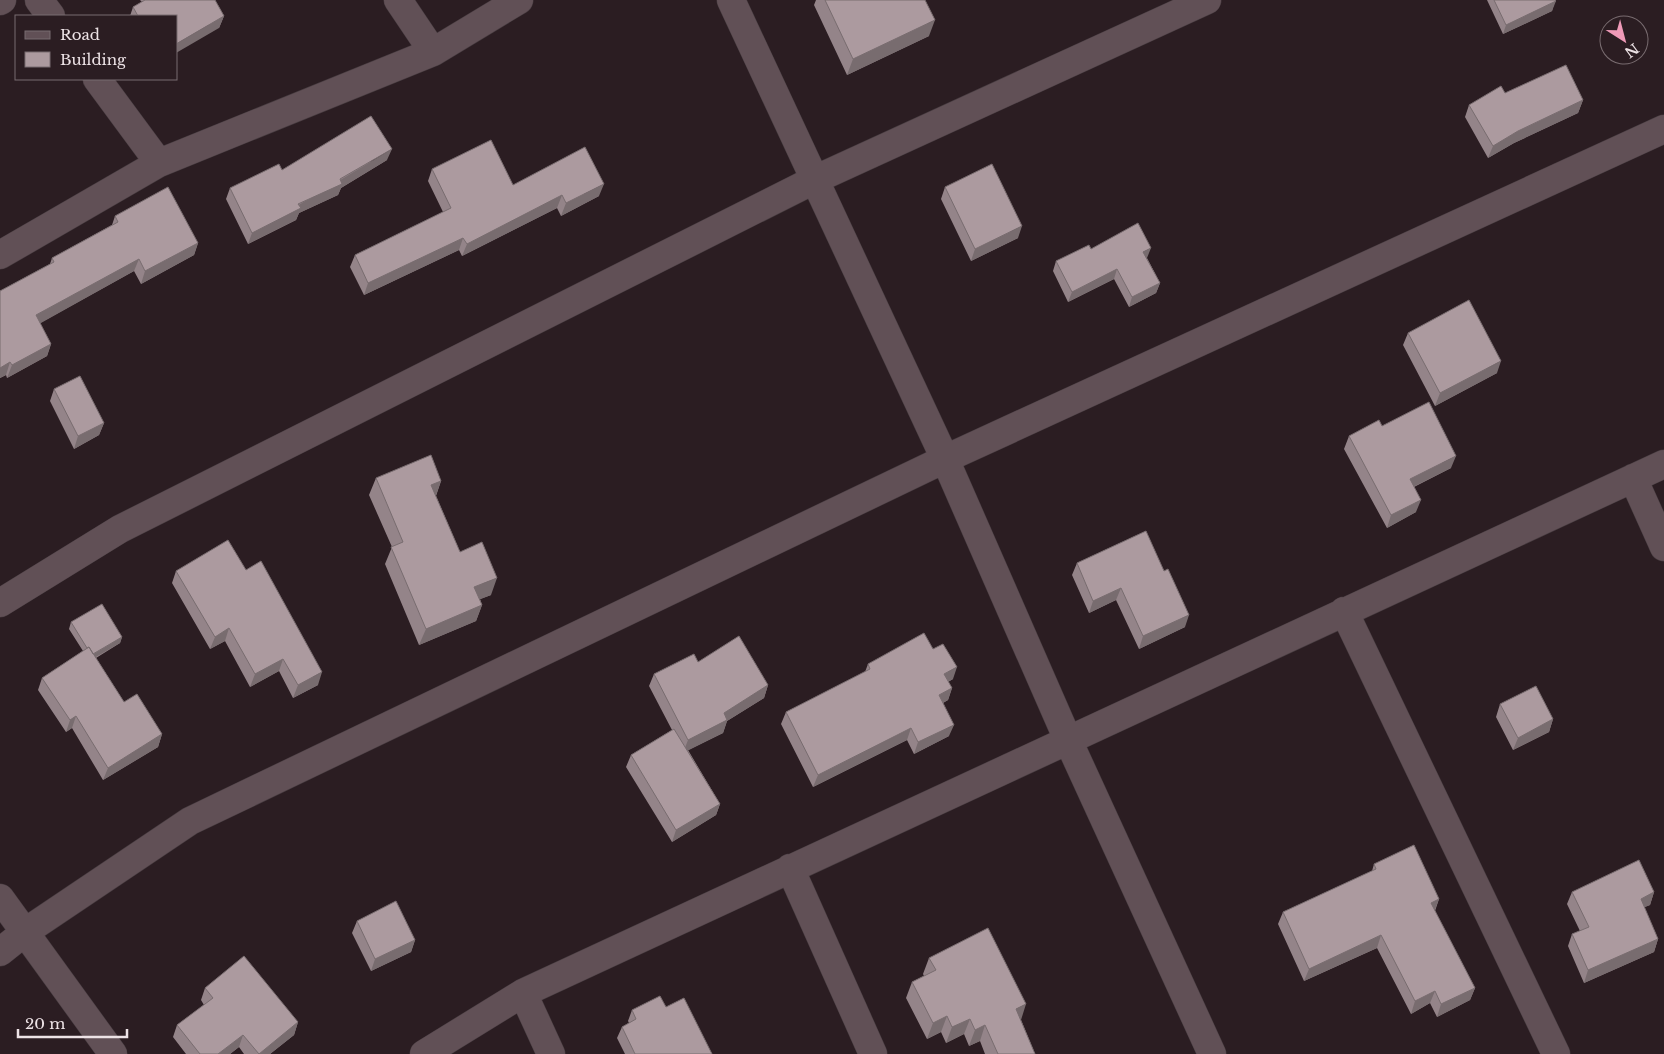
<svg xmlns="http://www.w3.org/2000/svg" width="1664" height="1054" viewBox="0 0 1664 1054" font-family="'Libre Baskerville',serif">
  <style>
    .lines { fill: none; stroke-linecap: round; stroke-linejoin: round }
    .minor-casing { stroke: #473c40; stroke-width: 29 }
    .minor { stroke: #615056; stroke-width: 28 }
    .wall { fill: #948489 }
    .shaded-wall { fill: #786c6f }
    .building { fill: #ac9a9f; stroke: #786c6f }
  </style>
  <rect width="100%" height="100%" fill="#2b1d22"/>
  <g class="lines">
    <defs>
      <path id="minor" d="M 39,0 L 51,16
        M 398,0 L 433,52
        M 731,0 L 945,459 L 1068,740 L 1212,1054
        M 0,1 L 2,0
        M 97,79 L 159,163
        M 0,255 L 159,163 L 433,52 L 519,0
        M 1633,478 L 1664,547
        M 0,603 L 120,529 L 814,180 L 1207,0
        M 1344,611 L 1556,1054
        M 790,868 L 873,1054
        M 0,898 L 113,1054
        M 0,952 L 25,932 L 190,821 L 945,459 L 1664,129
        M 523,993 L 551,1054
        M 424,1054 L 523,993 L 1664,464"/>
    </defs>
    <use href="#minor" class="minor-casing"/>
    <use href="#minor" class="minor"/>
  </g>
  <path class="wall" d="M 140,0 L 215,0 L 224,16 L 219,28 L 176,16 L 130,16 L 133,7 L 142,2 Z
    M 816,0 L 925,0 L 929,36 L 847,75 L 814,5 Z
    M 1487,0 L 1555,0 L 1552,11 L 1503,34 Z
    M 1505,93 L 1583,100 L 1578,113 L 1514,143 L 1488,158 L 1465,117 L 1469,105 Z
    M 387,160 L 341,188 L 338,195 L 299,213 L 296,220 L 248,244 L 226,199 L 230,188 L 282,170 Z
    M 432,169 L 513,185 L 599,196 L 561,216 L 557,208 L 462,256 L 459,250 L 364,295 L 350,267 L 355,255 L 443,212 L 428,181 Z
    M 945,187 L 1018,238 L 971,261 L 941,199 Z
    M 115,216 L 198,243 L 194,255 L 141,284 L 134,271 L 40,323 L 51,344 L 47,356 L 7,378 L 6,375 L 0,378 L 0,291 L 50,264 L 52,258 L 112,225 Z
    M 1091,249 L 1147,258 L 1160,283 L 1156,293 L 1129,307 L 1114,279 L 1068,302 L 1053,271 L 1056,261 Z
    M 1408,333 L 1497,373 L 1435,406 L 1403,345 Z
    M 54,389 L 104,423 L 99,435 L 74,449 L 50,401 Z
    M 1382,426 L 1451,468 L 1414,487 L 1416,512 L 1387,528 L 1344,449 L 1349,436 Z
    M 376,478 L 441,481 L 436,496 L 460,552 L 491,595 L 480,599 L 482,605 L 476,621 L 419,645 L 385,564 L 392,547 L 369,495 Z
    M 1146,531 L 1185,627 L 1139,649 L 1116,600 L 1089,613 L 1072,575 L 1077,563 Z
    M 246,570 L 318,685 L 293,698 L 279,671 L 250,687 L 225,641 L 210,649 L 172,583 L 176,571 Z
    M 71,622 L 122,637 L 120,643 L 96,658 L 124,702 L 162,734 L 158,747 L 103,780 L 72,728 L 66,732 L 38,690 L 42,678 L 83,651 L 69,629 Z
    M 933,649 L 953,679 L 948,682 L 952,688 L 948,700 L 943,703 L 949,736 L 914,754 L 907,740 L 813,787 L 781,724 L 786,712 L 865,672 L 868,664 Z
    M 698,662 L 768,685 L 764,698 L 727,721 L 723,733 L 688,750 L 720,804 L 716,815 L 672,842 L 626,767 L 631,755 L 672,730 L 649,686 L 654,674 Z
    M 1500,704 L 1553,719 L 1549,732 L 1513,750 L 1496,717 Z
    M 1374,864 L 1439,899 L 1435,911 L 1475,988 L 1470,1000 L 1437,1017 L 1430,1003 L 1411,1014 L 1377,948 L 1304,981 L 1278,924 L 1283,912 L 1372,871 Z
    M 1572,892 L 1654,892 L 1650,905 L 1644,907 L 1658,939 L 1654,952 L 1584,983 L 1568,946 L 1572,934 L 1580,931 L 1567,904 Z
    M 357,921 L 415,940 L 411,952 L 371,971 L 352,933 Z
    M 929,958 L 1021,1020 L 1035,1054 L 985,1054 L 980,1041 L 969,1046 L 964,1034 L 946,1043 L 941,1032 L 927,1039 L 906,998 L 912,982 L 924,976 L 923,974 Z
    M 205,988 L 298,1022 L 294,1035 L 270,1054 L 244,1054 L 239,1047 L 230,1054 L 186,1054 L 173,1037 L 177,1025 L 204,1005 L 201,1000 Z
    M 666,1007 L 712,1054 L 625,1054 L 617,1038 L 622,1027 L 629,1023 L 628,1021 L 632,1010 Z"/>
  <path class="shaded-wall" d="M 1556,1 L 1552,11 L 1503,34 L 1506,25 Z
    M 224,16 L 219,28 L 176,53 L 176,44 Z
    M 935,20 L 929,36 L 847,75 L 853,59 Z
    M 1583,100 L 1578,113 L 1514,143 L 1488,158 L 1493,146 L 1518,131 Z
    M 392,149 L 387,160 L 341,188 L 338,195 L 299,213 L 296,220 L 248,244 L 252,233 Z
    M 604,184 L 599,196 L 561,216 L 566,203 Z
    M 562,195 L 557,208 L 462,256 L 467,244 Z
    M 1022,226 L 1018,238 L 971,261 L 975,249 Z
    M 463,238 L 459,250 L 364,295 L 368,283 Z
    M 198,243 L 194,255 L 141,284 L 145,271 Z
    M 1151,248 L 1147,258 L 1139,262 L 1143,252 Z
    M 139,259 L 134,271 L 32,328 L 36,315 Z
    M 1117,269 L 1114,279 L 1068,302 L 1072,292 Z
    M 1160,283 L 1156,293 L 1129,307 L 1132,297 Z
    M 51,344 L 47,356 L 7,378 L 12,365 Z
    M 1501,361 L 1497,373 L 1435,406 L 1440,393 Z
    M 10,362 L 6,375 L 0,378 L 0,368 Z
    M 104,423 L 99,435 L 74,449 L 78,436 Z
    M 1456,456 L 1451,468 L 1405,491 L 1410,479 Z
    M 441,481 L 435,498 L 431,485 Z
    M 1421,500 L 1416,512 L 1387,528 L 1391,515 Z
    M 497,578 L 491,595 L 468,604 L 474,587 Z
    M 1121,588 L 1116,600 L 1089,613 L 1093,601 Z
    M 482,605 L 476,621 L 419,645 L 426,629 Z
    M 1189,615 L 1185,627 L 1139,649 L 1143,636 Z
    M 229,628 L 225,641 L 210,649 L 215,637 Z
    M 122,637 L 120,643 L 89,661 L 92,655 Z
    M 283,659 L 279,671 L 250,687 L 255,674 Z
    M 957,667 L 953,679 L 940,686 L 944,674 Z
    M 322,672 L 318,685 L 293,698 L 298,685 Z
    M 768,685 L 764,698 L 727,721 L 723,733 L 683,753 L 688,740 L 724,713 Z
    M 952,688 L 948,700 L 935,707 L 939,695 Z
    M 76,716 L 72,728 L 66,732 L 70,720 Z
    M 1553,719 L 1549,732 L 1513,750 L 1518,738 Z
    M 954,725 L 949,736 L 914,754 L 918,742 Z
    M 911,728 L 907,740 L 813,787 L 818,775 Z
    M 162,734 L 158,747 L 103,780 L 108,768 Z
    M 720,804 L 716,815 L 672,842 L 676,830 Z
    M 1654,892 L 1650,905 L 1636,911 L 1641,899 Z
    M 1439,899 L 1434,912 L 1431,903 Z
    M 1381,935 L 1377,948 L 1304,981 L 1309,969 Z
    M 1658,939 L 1654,952 L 1584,983 L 1588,970 Z
    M 415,940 L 411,952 L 371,971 L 375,959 Z
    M 1475,988 L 1470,1000 L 1437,1017 L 1441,1004 Z
    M 1435,991 L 1430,1003 L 1411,1014 L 1415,1001 Z
    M 1026,1004 L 1021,1020 L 1010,1025 L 1016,1009 Z
    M 947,1016 L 941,1032 L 927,1039 L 933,1023 Z
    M 970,1019 L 964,1034 L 946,1043 L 952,1027 Z
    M 298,1022 L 294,1035 L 270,1054 L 259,1054 Z
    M 985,1025 L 980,1041 L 969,1046 L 975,1030 Z
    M 243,1035 L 239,1047 L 230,1054 L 218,1054 Z"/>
  <path class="building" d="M 145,0 L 215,0 L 224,16 L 176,44 L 176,16 L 138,16 L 133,7 Z
    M 825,0 L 925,0 L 935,20 L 853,59 Z
    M 1494,0 L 1555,0 L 1556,1 L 1506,25 Z
    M 1566,65 L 1583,100 L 1518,131 L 1493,146 L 1469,105 L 1501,86 L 1505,93 Z
    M 371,116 L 392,149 L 340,179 L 342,184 L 298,204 L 301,208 L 252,233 L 230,188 L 279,164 L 282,170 Z
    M 491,140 L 513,185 L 585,147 L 604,184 L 566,203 L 562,195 L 467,244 L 463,238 L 368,283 L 355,255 L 451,208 L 432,169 Z
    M 992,164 L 1022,226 L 975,249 L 945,187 Z
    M 168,187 L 198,243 L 145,271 L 139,259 L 36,315 L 51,344 L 12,365 L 10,362 L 0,368 L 0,291 L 54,262 L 52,258 L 118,222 L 115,216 Z
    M 1138,223 L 1151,248 L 1143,252 L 1160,283 L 1132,297 L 1117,269 L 1072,292 L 1056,261 L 1089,245 L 1091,249 Z
    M 1469,300 L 1501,361 L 1440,393 L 1408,333 Z
    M 80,376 L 104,423 L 78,436 L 54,389 Z
    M 1429,402 L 1456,456 L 1410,479 L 1421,500 L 1391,515 L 1349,436 L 1379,420 L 1382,426 Z
    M 431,455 L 441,481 L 431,485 L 460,552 L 482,542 L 497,578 L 474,587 L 482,605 L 426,629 L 391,547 L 403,542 L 376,478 Z
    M 1146,531 L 1164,571 L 1168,569 L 1189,615 L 1143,636 L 1121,588 L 1093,601 L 1077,563 Z
    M 228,540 L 246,570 L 261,561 L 322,672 L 298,685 L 283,659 L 255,674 L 229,628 L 215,637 L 176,571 Z
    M 102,604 L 122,637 L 93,654 L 89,647 L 87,648 L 71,622 Z
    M 924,633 L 933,649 L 943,644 L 957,667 L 944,674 L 952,688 L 939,695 L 954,725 L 918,742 L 911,728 L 818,775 L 786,712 L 870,669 L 868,664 Z
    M 739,636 L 768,685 L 724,713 L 727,720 L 688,740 L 654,674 L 694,654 L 698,662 Z
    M 89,647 L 124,702 L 137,694 L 162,734 L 108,768 L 76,716 L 70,720 L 42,678 Z
    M 1536,686 L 1553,719 L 1518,738 L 1500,704 Z
    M 674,729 L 720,804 L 676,830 L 631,755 Z
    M 1414,845 L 1439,899 L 1431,903 L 1475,988 L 1441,1004 L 1435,991 L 1415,1001 L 1381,935 L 1309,969 L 1283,912 L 1376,869 L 1374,864 Z
    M 1639,860 L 1654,892 L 1641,899 L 1658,939 L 1588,970 L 1572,934 L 1589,927 L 1572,892 Z
    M 396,901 L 415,940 L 375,959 L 357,921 Z
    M 988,928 L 1026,1004 L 1016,1009 L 1035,1054 L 998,1054 L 985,1025 L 975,1030 L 970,1019 L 952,1027 L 947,1016 L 933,1023 L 912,982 L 936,970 L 929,958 Z
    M 244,956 L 298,1022 L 259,1054 L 243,1035 L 218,1054 L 200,1054 L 177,1025 L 213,998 L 205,988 Z
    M 660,996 L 666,1007 L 684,998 L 712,1054 L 635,1054 L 622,1027 L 636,1019 L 632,1010 Z"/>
  <rect x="15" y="15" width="162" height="65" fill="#2b1d22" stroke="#796c70"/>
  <rect x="25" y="31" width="25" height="8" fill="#615056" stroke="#796c70"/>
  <text x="60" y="40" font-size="15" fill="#ede3e6">Road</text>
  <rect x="25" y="52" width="25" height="15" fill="#ac9a9f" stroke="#796c70"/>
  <text x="60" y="65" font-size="15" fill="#ede3e6">Building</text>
  <g transform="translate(1624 40) rotate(144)"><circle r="24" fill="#2b1d22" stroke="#796c70"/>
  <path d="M0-4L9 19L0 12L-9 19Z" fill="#ef9ab8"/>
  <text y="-8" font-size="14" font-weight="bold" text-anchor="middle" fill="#ede3e6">N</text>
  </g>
  <path d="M18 1029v8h109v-8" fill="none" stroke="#ede3e6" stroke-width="2.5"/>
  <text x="25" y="1029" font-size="15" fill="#ede3e6" stroke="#2b1d22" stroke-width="4" paint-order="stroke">20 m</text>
</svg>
